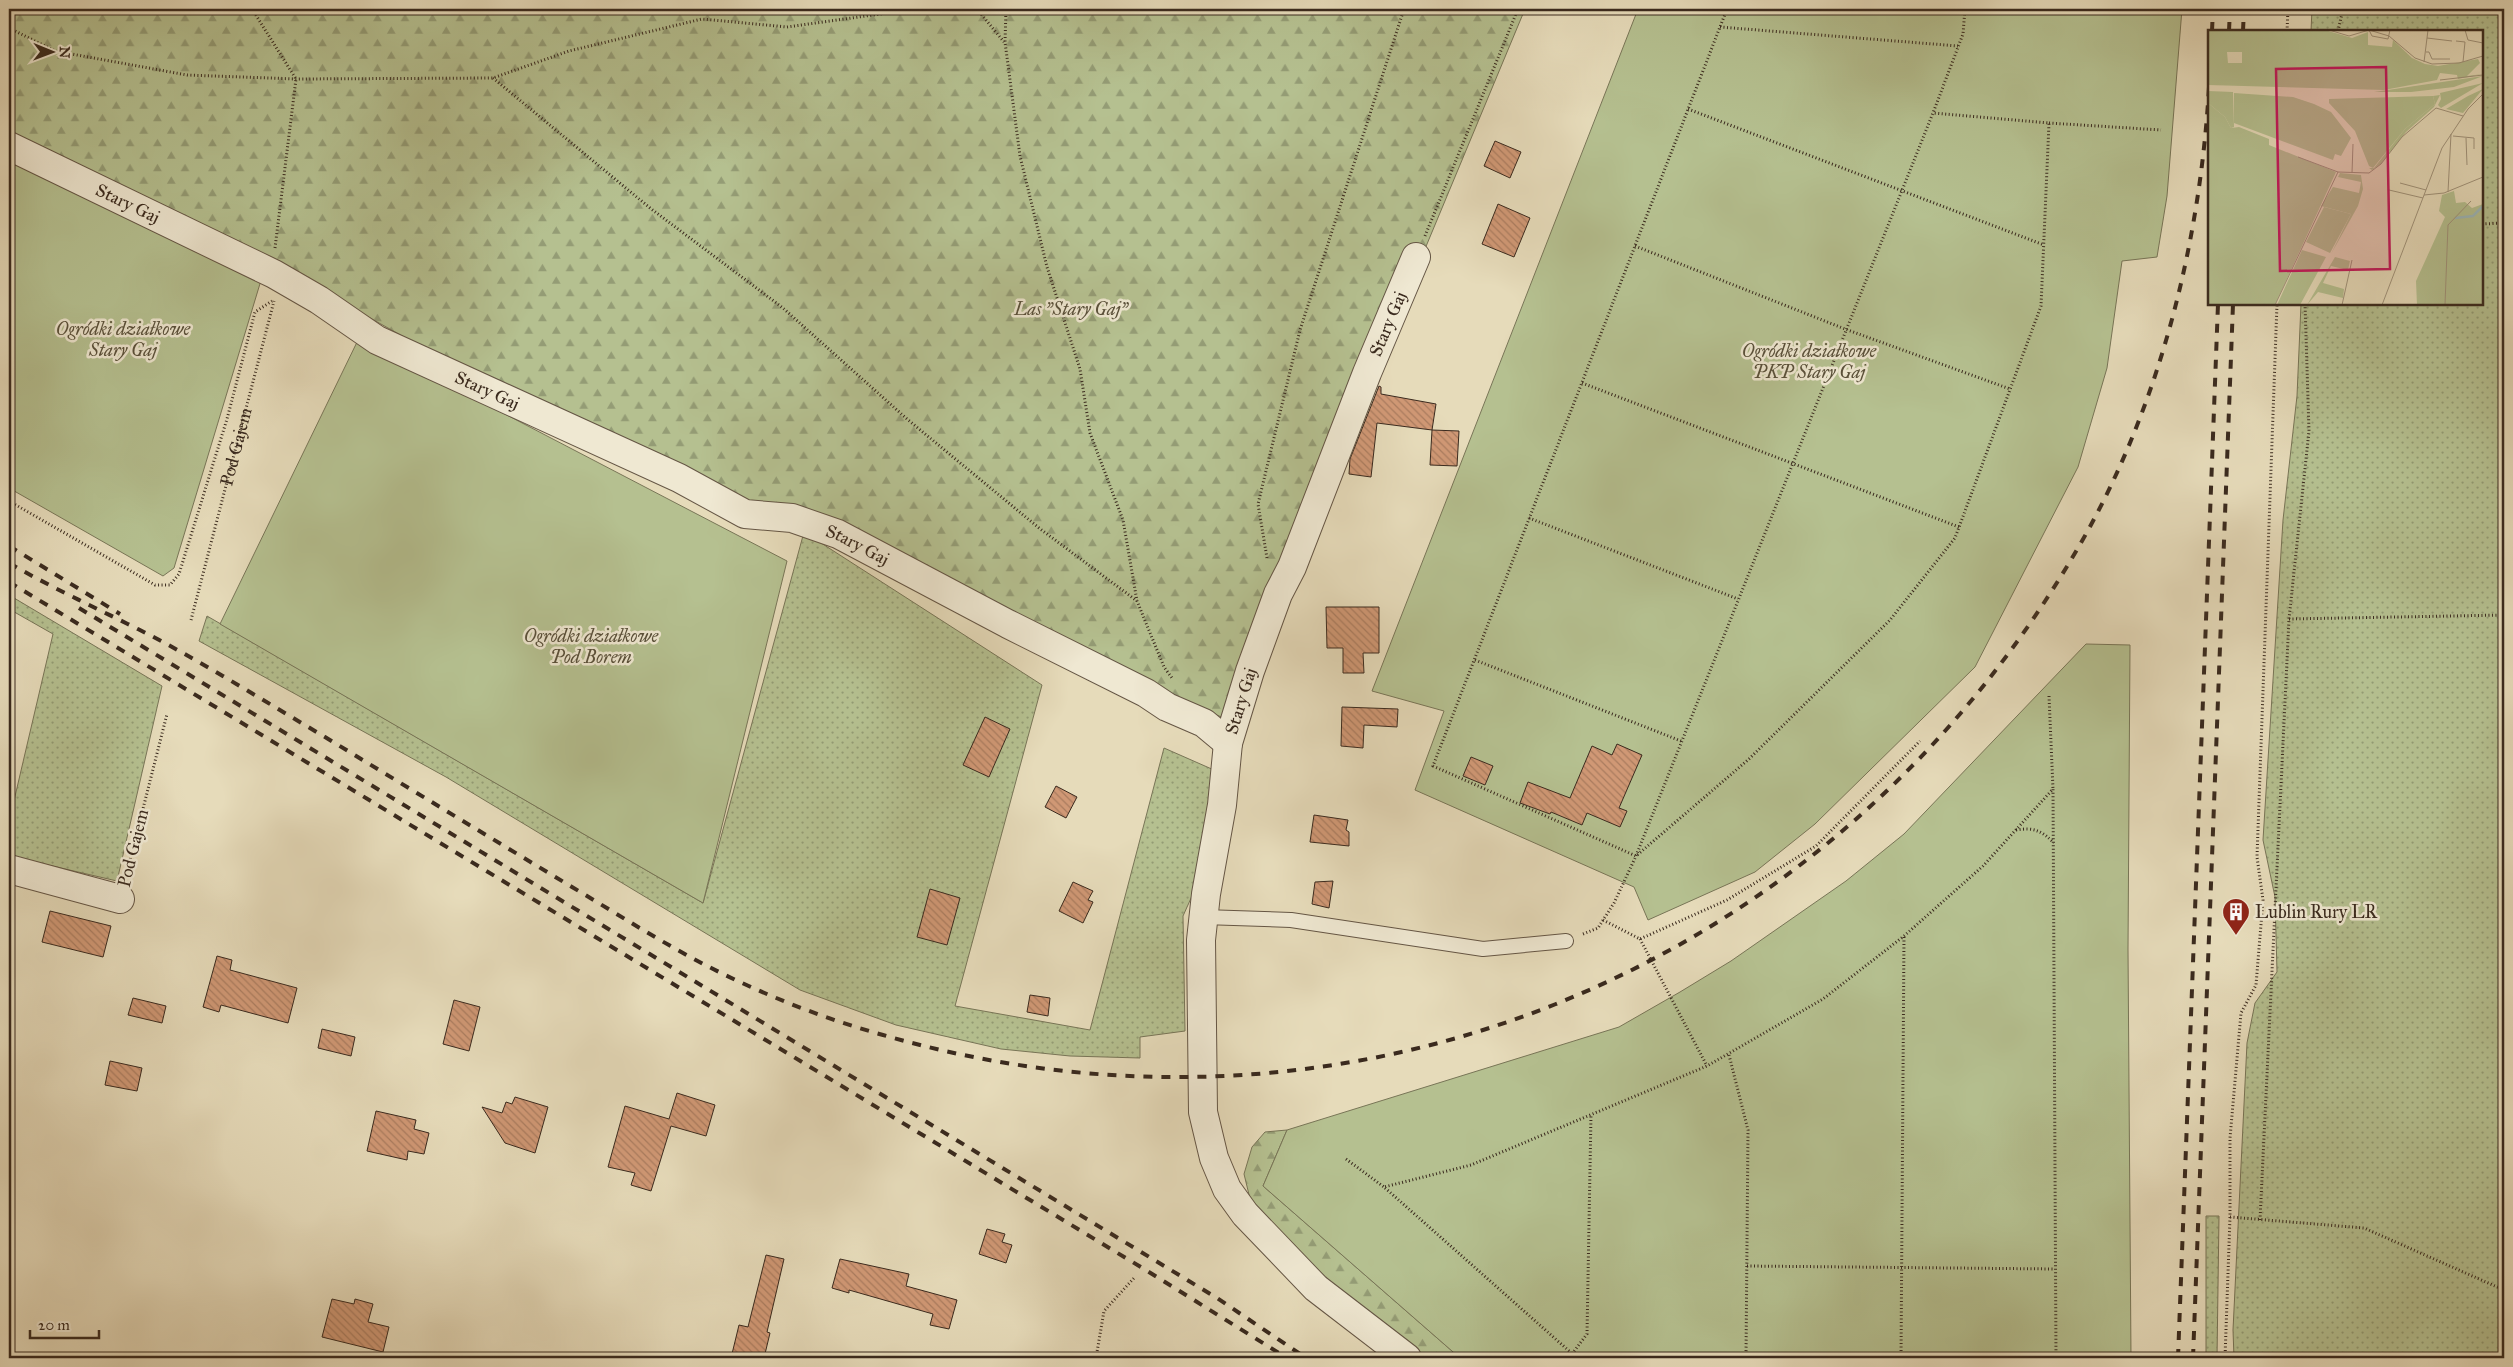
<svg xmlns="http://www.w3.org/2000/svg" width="2513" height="1367" viewBox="0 0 2513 1367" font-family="'IM FELL Great Primer',serif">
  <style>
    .grass { fill: url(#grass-dots); stroke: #787557 }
    .forest { fill: url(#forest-firs); stroke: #787557 }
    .garden { fill: #b5c090; stroke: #787557 }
    .building { fill: url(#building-back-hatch); stroke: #3a2a1e }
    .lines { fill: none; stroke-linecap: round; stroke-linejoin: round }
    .lane-casing { stroke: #655645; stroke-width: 16 }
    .street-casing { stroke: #655645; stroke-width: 30 }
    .path { stroke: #3a2a1e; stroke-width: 3; stroke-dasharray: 1 2.5; stroke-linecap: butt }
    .lane { stroke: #efe8d2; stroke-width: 14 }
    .street { stroke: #efe8d2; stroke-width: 28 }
    .rail { stroke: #3a2a1e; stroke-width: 4; stroke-dasharray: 9 9; stroke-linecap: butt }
    .labels { text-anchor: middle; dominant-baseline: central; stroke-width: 5; stroke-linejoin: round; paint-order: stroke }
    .street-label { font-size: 18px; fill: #3a2a1e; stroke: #efe8d2 }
    .park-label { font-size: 18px; font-style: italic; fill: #59503a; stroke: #efe8d2 }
    .poi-label { font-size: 18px; fill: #3a2a1e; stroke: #efe8d2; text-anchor: start }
    .inset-river { fill: none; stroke: #9cb8bb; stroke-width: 2.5 }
    .inset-road { fill: none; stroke: #a1947c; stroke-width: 1 }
    .view { fill: #c2185b; fill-opacity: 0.15; stroke: #c2185b; stroke-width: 2.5 }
    .inset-edge { fill: none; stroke: #3a2a1e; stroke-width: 2.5 }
  </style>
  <defs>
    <pattern id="grass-dots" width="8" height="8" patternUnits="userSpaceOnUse" patternTransform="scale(1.25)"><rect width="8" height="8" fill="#b5c090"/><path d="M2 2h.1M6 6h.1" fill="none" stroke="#949c75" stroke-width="1.8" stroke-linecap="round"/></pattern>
    <pattern id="forest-firs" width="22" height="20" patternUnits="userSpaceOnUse" patternTransform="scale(1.25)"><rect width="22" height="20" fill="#b5c090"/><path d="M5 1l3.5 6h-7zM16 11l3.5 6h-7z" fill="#949c75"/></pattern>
    <pattern id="building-back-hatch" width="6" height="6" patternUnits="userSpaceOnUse" patternTransform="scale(1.25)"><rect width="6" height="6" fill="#d09875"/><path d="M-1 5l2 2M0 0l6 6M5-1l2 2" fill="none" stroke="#aa7c5f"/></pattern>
  </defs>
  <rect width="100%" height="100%" fill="#e6dbba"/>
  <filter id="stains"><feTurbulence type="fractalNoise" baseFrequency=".004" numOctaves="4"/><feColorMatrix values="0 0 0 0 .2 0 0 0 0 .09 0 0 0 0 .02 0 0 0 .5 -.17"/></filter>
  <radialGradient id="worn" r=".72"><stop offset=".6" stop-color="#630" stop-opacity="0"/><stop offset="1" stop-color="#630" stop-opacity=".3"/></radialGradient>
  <path class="grass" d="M 2312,9 L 2504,9 L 2504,1358 L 2234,1358 L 2233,1330 L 2247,1043 L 2255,1003 L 2277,972 L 2275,897 L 2263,840 L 2283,520 L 2297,396 L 2301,304 L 2482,304 L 2482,31 L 2311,31 Z
    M 804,532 L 1042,685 L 955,1006 L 1090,1030 L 1164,748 L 1214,770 L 1204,845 L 1192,896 L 1183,916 L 1185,1031 L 1140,1037 L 1140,1058 L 1070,1056 L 1001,1049 L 896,1025 L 800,990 L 446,777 L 199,641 L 207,616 L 703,903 Z
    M 9,595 L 162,686 L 117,881 L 9,856 L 9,822 L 53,634 L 9,609 Z
    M 2206,1216 L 2219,1216 L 2217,1358 L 2206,1358 Z"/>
  <path class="forest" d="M 9,9 L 1525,9 L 1392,328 L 1224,718 L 1153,689 L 474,376 L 286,271 L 9,142 Z
    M 1287,1130 L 1263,1186 L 1460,1358 L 1422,1358 L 1317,1276 L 1252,1207 L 1244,1174 L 1252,1147 L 1265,1132 Z"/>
  <path class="garden" d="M 1638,9 L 2182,9 L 2167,196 L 2157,257 L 2122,261 L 2107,368 L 2078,467 L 1975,667 L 1815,824 L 1755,872 L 1648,920 L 1634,887 L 1415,790 L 1444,711 L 1372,691 Z
    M 9,156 L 262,277 L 174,568 L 163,576 L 9,488 Z
    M 359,338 L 787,561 L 703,903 L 220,624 Z
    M 2086,644 L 2130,645 L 2128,949 L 2131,1358 L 1460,1358 L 1263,1186 L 1287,1130 L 1619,1027 L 1680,992 L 1731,961 L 1846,881 L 1904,834 Z"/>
  <path class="building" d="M 1495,141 L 1521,152 L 1510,178 L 1484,166 Z
    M 1498,204 L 1530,218 L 1514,257 L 1482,244 Z
    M 1379,386 L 1381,387 L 1381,394 L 1436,404 L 1432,430 L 1459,431 L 1457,466 L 1430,465 L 1432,430 L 1377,423 L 1371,477 L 1349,474 L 1350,459 Z
    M 1326,607 L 1379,607 L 1379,653 L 1363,653 L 1364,673 L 1343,673 L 1343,648 L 1327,648 Z
    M 1342,707 L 1398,709 L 1397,727 L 1364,725 L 1363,748 L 1341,746 Z
    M 985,717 L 1010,729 L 989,777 L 963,765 Z
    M 1617,744 L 1642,755 L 1619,808 L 1627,811 L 1620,827 L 1587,813 L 1582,825 L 1551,812 L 1550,814 L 1520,803 L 1528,782 L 1570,798 L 1592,746 L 1612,755 Z
    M 1471,757 L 1493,766 L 1485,785 L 1463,776 Z
    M 1056,786 L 1077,797 L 1066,818 L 1045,807 Z
    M 1314,815 L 1348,820 L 1346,830 L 1349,832 L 1349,846 L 1310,842 Z
    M 1333,881 L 1329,908 L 1312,904 L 1315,882 Z
    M 1073,882 L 1093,891 L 1088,900 L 1093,902 L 1083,923 L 1059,911 Z
    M 930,889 L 960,898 L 947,945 L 917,937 Z
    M 50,911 L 111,926 L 103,957 L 42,942 Z
    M 217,956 L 232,960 L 230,970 L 297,988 L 288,1023 L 221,1005 L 219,1012 L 203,1007 Z
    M 1030,995 L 1050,998 L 1048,1016 L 1027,1012 Z
    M 133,998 L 166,1006 L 162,1023 L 128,1015 Z
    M 454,1000 L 480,1007 L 469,1051 L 443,1044 Z
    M 322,1029 L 355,1037 L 351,1056 L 318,1048 Z
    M 110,1061 L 142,1068 L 137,1091 L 105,1085 Z
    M 677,1093 L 715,1105 L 706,1136 L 671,1126 L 651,1191 L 631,1185 L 635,1173 L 608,1167 L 625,1106 L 669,1119 Z
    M 515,1097 L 548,1107 L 535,1153 L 505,1143 L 482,1107 L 502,1113 L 506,1102 L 512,1104 Z
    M 376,1111 L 416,1120 L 414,1129 L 429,1133 L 424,1154 L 408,1151 L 407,1160 L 367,1151 Z
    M 987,1229 L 1005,1234 L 1002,1242 L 1012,1245 L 1006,1263 L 979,1254 Z
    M 766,1255 L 784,1259 L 767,1332 L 770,1333 L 764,1358 L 731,1358 L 739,1325 L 748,1327 Z
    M 840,1259 L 909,1274 L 906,1286 L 957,1300 L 949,1329 L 930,1325 L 933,1314 L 849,1290 L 849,1293 L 832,1288 Z
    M 332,1299 L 354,1304 L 355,1299 L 373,1304 L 368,1322 L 389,1327 L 383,1352 L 322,1337 Z"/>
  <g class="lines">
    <defs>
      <path id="lane" d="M 1203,917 L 1291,920 L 1483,949 L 1566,941"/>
      <g id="street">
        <path id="s2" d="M 9,146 L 274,274 L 319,300 L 377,340 L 679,478 L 745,514 L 792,518 L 838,534 L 1008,624 L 1146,693 L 1167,707 L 1204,723 L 1228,743"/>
        <path d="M 9,869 L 120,899"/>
        <path id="s3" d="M 1407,1358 L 1316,1288 L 1245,1214 L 1227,1189 L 1214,1158 L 1203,1112 L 1201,940 L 1206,894 L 1222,805 L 1228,743 L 1250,671 L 1278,594 L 1292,567 L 1367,373 L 1416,257"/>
      </g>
    </defs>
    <use href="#lane" class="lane-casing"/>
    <use href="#street" class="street-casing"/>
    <g class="path">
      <path d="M 252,9 L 296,79 L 275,248"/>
      <path d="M 977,9 L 1004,42"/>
      <path d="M 1006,9 L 1005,42 L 1020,156 L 1047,267 L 1080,369 L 1090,433 L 1123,520 L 1137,601 L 1164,667 L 1172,678"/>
      <path d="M 1727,9 L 1433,766 L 1636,856 L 1749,759 L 1890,620 L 1955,538 L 2041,306 L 2049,123 L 1933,113"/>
      <path d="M 1720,27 L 1958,46"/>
      <path d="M 9,28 L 55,51 L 187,75 L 296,79 L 493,78 L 569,51 L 702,19 L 787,27 L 916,9"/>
      <path d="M 2287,31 L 2288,9"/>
      <path d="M 2338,31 L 2343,9"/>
      <path d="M 493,78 L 650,208 L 783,308 L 907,419 L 1039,528 L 1137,601"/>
      <path d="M 1688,109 L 2044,245"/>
      <path d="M 2049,123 L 2161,130"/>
      <path d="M 2482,224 L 2504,223"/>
      <path d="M 1425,236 L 1518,9"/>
      <path d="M 1635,246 L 1845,329 L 2010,389"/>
      <path d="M 1582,383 L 1959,527"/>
      <path d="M 9,501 L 155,585 L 170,585 L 179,574 L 227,419 L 255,312 L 272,301"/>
      <path d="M 1529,518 L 1738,599"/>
      <path d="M 1267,558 L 1258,504 L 1300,330 L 1404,9"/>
      <path d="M 2289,619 L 2504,615"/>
      <path id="s1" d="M 191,620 L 274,301"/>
      <path d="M 1475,660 L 1681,741"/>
      <path d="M 2049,696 L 2053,789"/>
      <path d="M 2016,830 C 2034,827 2042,831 2054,843"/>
      <path d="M 126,876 L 167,714"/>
      <path d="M 1603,920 L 1640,939 L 1727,900 L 1816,846 L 1920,741"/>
      <path d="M 1583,934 L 1598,928 L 1614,903 L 1636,856 L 1933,113 L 1963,34 L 1965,9"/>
      <path d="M 1640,939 L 1707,1066"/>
      <path d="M 1729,1055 L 1748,1130 L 1746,1358"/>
      <path d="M 1346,1159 L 1384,1187"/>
      <path d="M 2504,1172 L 2504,1177"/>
      <path d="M 2230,1217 L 2364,1228 L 2504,1290"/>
      <path d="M 2260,1220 L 2289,619 L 2309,431 L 2305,304"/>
      <path d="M 1747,1266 L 2055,1269"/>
      <path d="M 1572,1354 L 1587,1334 L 1591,1114"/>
      <path d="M 1096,1358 L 1104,1311 L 1134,1278"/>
      <path d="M 1577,1358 L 1384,1187 L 1471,1165 L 1707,1066 L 1823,999 L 1904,936 L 1983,866 L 2053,789 L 2056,1358"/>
      <path d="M 1901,1358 L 1904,936"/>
      <path d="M 2225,1358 L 2230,1217 L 2230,1138 L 2241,1013 L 2256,985 L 2263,900 L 2257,857 L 2277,304"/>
    </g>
    <use href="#lane" class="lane"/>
    <use href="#street" class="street"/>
    <path class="rail" d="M 2212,31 L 2213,9
      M 2229,31 L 2230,9
      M 2243,31 L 2244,9
      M 9,546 L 120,614
      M 9,563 C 59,592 112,615 163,642 C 218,672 271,705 325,737 C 407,787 489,837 572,887 C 609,909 645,932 683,953 C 746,988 815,1016 883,1035 C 1356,1172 1839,966 2082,541 C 2160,404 2200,244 2209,87
      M 9,582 L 1144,1269 L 1287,1358
      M 79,608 L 1217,1298 L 1306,1358
      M 2178,1358 L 2218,304
      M 2193,1358 L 2233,304"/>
  </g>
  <defs>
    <symbol id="building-pin" viewBox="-11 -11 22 30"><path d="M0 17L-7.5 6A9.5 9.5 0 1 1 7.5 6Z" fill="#8f2418" stroke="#efe8d2"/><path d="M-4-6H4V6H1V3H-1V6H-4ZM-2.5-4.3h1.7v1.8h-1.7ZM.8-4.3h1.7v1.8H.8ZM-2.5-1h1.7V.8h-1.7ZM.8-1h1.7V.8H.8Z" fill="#fff"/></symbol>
  </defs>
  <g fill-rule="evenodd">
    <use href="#building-pin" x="2220" y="896" width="32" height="43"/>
  </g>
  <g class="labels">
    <g class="street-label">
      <text stroke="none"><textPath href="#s2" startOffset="132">Stary Gaj</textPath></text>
      <text stroke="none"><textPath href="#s3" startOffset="1149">Stary Gaj</textPath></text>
      <text stroke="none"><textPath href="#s2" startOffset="538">Stary Gaj</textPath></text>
      <text stroke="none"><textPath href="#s1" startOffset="179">Pod Gajem</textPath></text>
      <text stroke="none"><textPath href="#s2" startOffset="942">Stary Gaj</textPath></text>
      <text stroke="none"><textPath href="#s3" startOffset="744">Stary Gaj</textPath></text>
      <text transform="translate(133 848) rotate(-76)">Pod Gajem</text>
    </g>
    <g class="park-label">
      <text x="1071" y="309">Las "Stary Gaj"</text>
      <text x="123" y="329">Ogródki działkowe<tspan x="123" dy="21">Stary Gaj</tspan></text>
      <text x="1809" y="351">Ogródki działkowe<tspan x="1809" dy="21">PKP Stary Gaj</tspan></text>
      <text x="591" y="636">Ogródki działkowe<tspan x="591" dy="21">Pod Borem</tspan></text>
    </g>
    <g class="poi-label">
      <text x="2255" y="912">Lublin Rury LR</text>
    </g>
  </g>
  <g transform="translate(2208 30)">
    <rect width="275" height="275" fill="#e6dbba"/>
    <path d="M 0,0 L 117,0 L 144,8 L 160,2 L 160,15 L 184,17 L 185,10 L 204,28 L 217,34 L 230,36 L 270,29 L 272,33 L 259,46 L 275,44 L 250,49 L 249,45 L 232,43 L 229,50 L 176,60 L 0,55 ZM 19,22 L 34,22 L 34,33 L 20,33 ZM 275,46 L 246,57 L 203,62 L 166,62 ZM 275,53 L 233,78 L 230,75 L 233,69 L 232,63 ZM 275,59 L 255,83 L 238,79 L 260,66 ZM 0,61 L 25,62 L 26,97 L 23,98 L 17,87 L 0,73 ZM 132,143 L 153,145 L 155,159 L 150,176 L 123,224 L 143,184 L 113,176 L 125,157 L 151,163 L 153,152 L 130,147 ZM 246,161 L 248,173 L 257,172 L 264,178 L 275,174 L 275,275 L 209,275 L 208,251 L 237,187 L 231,181 L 234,165 ZM 127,227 L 142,231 L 140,240 L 123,236 L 115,253 L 136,259 L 135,268 L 110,262 L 99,275 Z" fill="#b5c090" fill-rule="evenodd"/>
    <path d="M 232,65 L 226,77 L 198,102 L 173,134 L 164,140 L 161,138 L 166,138 L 197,99 L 227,74 L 225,66 ZM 0,73 L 17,87 L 23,98 L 31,97 L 61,109 L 61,115 L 128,142 L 67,275 L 0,275 Z" fill="#b5c090"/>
    <path d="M 26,63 L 85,67 L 106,74 L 123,82 L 143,108 L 133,126 L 127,124 L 125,130 L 26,93 ZM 225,66 L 227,74 L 197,99 L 165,138 L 161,136 L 147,101 L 121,73 L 121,69 ZM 116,177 L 143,184 L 122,223 L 98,212 ZM 94,220 L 118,227 L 92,275 L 69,275 Z" fill="#b5c090"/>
    <path class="inset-river" d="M 247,188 L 265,186 L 275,176"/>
    <path class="inset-road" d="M 121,0 L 141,6 L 161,0 L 181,6 L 207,28 L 224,34 L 251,33 L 275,26M 161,0 L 164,6 L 180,9 L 182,0M 257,0 L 260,10 L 275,13M 219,8 L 244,11M 248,11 L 257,12 L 255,32M 218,22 L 221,22 L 224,29 L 242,29M 216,32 L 220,0M 232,50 L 275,45M 245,106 L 266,108 L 266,119M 258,108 L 259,135M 90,127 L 130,142 L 161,143 L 173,134 L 194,107 L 228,78 L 255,86M 144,143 L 145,114M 192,153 L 218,160M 181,160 L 215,168M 240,162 L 243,104M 216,165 L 236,163 L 275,147M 67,275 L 130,142M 134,275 L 144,230M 174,275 L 234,118 L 260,79 L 275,64M 237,275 L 240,195 L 263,171"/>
    <path class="view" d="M 178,37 L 182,239 L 72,241 L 68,39 Z"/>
    <rect width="275" height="275" class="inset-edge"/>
  </g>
  <rect width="2513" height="1367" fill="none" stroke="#e6dbba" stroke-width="30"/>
  <rect x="10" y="10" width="2493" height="1347" fill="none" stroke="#3a2a1e" stroke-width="2.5"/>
  <rect x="15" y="15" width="2483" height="1337" fill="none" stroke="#3a2a1e"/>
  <g transform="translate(52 52) rotate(91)" stroke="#efe8d2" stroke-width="4" paint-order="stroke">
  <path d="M0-4L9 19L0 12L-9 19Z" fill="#3a2a1e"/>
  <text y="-8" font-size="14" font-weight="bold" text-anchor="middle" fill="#3a2a1e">N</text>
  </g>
  <path d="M30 1330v8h69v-8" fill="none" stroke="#3a2a1e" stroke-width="2.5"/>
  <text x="38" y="1330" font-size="15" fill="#3a2a1e" stroke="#efe8d2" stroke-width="4" paint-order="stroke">20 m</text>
  <rect width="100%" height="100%" filter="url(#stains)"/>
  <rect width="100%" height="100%" fill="url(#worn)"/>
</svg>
